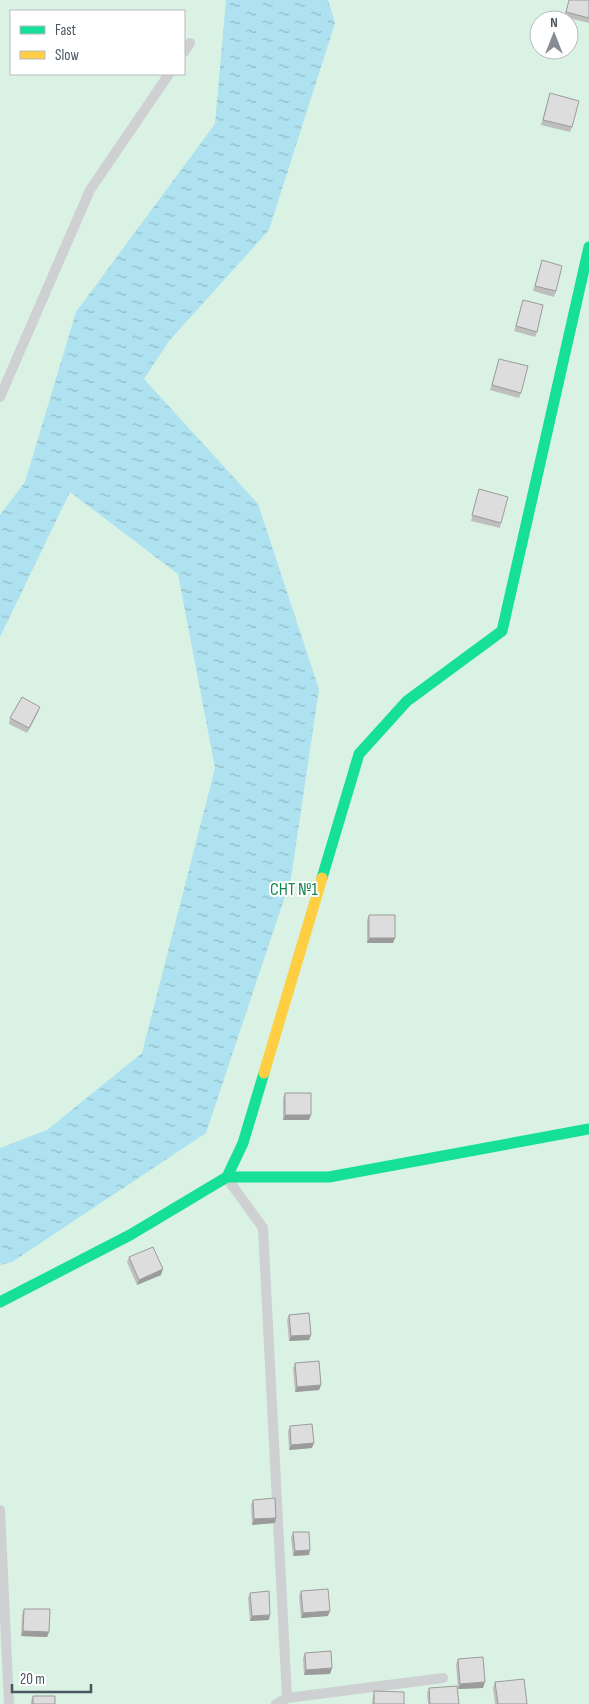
<svg xmlns="http://www.w3.org/2000/svg" width="589" height="1704" viewBox="0 0 589 1704" font-family="'Sofia Sans Condensed',sans-serif">
  <style>
    .green { fill: #d9f2e3; fill-rule: evenodd }
    .water { fill: url(#water-ripples) }
    .lines { fill: none; stroke-linecap: round; stroke-linejoin: round }
    .lane { stroke: #ced0d2; stroke-width: 10 }
    .fast { stroke: #16e098; stroke-width: 11 }
    .slow { stroke: #ffcf43; stroke-width: 11 }
    .wall { fill: #bebebf }
    .shaded-wall { fill: #9b9b9b }
    .building { fill: #ddddde; stroke: #9b9b9b }
    .labels { text-anchor: middle; dominant-baseline: central; stroke-width: 4; stroke-linejoin: round; paint-order: stroke }
    .park-label { font-size: 18px; fill: #17864f; stroke: #fff }
  </style>
  <defs>
    <pattern id="water-ripples" width="26" height="14" patternUnits="userSpaceOnUse" patternTransform="scale(1.25)"><rect width="26" height="14" fill="#aee2f0"/><path d="M2 4q2-2 4 0t4 0M15 11q2-2 4 0t4 0" fill="none" stroke="#90bac6"/></pattern>
  </defs>
  <rect width="100%" height="100%" fill="#f4f4f4"/>
  <path class="green" d="M 0,0 L 589,0 L 589,1704 L 0,1704 ZM 11,11 L 184,11 L 184,74 L 11,74 ZM 539,20 L 569,20 L 569,50 L 539,50 Z"/>
  <path class="water" d="M 226,0 L 328,0 L 335,23 L 269,230 L 169,341 L 144,379 L 258,504 L 319,689 L 291,878 L 206,1133 L 12,1262 L 0,1265 L 0,1148 L 47,1130 L 142,1053 L 215,768 L 178,574 L 70,492 L 0,637 L 0,515 L 25,482 L 76,312 L 215,124 Z"/>
  <g class="lines">
    <path class="lane" d="M 184,52 L 190,43
      M 0,397 L 90,190 L 169,74
      M 229,1181 L 263,1228 L 287,1698 L 276,1704
      M 0,1510 L 9,1704
      M 287,1698 L 443,1678"/>
    <path class="fast" d="M 322,878 L 359,754 L 407,701 L 502,631 L 589,247
      M 227,1177 L 329,1177 L 589,1129
      M 0,1302 L 130,1235 L 227,1177 L 243,1143 L 264,1073"/>
    <path class="slow" d="M 264,1073 L 322,878"/>
  </g>
  <path class="wall" d="M 569,0 L 589,0 L 589,23 L 564,17 Z
    M 550,93 L 572,127 L 570,132 L 541,125 Z
    M 542,260 L 556,291 L 554,297 L 533,291 Z
    M 523,300 L 537,332 L 535,337 L 514,331 Z
    M 499,359 L 521,393 L 519,398 L 490,390 Z
    M 479,489 L 501,523 L 500,528 L 471,521 Z
    M 38,712 L 27,733 L 9,724 L 10,718 Z
    M 369,915 L 395,938 L 393,943 L 367,943 L 367,920 Z
    M 285,1093 L 309,1120 L 283,1120 L 283,1098 Z
    M 129,1257 L 161,1275 L 137,1285 L 127,1262 Z
    M 289,1315 L 311,1335 L 309,1340 L 289,1341 L 287,1320 Z
    M 295,1363 L 321,1385 L 319,1390 L 295,1392 L 293,1368 Z
    M 290,1426 L 312,1448 L 289,1450 L 288,1431 Z
    M 253,1500 L 275,1523 L 252,1525 L 251,1505 Z
    M 293,1532 L 309,1555 L 293,1556 L 291,1538 Z
    M 301,1591 L 328,1616 L 301,1618 L 299,1596 Z
    M 250,1593 L 269,1620 L 250,1621 L 248,1598 Z
    M 24,1609 L 49,1632 L 47,1637 L 21,1636 L 22,1614 Z
    M 305,1653 L 332,1668 L 330,1674 L 304,1675 L 303,1658 Z
    M 458,1659 L 483,1688 L 458,1689 L 456,1664 Z
    M 495,1682 L 527,1704 L 495,1704 L 493,1688 Z
    M 429,1688 L 459,1704 L 428,1704 L 427,1693 Z
    M 374,1691 L 404,1704 L 372,1704 L 373,1696 Z
    M 33,1696 L 55,1704 L 31,1704 L 31,1701 Z"/>
  <path class="shaded-wall" d="M 40,707 L 38,712 L 27,733 L 29,728 Z
    M 369,938 L 395,938 L 393,943 L 367,943 Z
    M 285,1115 L 311,1115 L 309,1120 L 283,1120 Z
    M 163,1269 L 161,1275 L 137,1285 L 139,1280 Z
    M 311,1335 L 309,1340 L 289,1341 L 291,1336 Z
    M 321,1385 L 319,1390 L 295,1392 L 297,1387 Z
    M 314,1443 L 312,1448 L 289,1450 L 291,1445 Z
    M 276,1518 L 275,1523 L 252,1525 L 254,1519 Z
    M 310,1550 L 309,1555 L 293,1556 L 295,1551 Z
    M 330,1611 L 328,1616 L 301,1618 L 303,1613 Z
    M 270,1615 L 269,1620 L 250,1621 L 252,1616 Z
    M 23,1631 L 49,1632 L 47,1637 L 21,1636 Z
    M 332,1668 L 330,1674 L 304,1675 L 306,1670 Z
    M 485,1682 L 483,1688 L 458,1689 L 460,1684 Z"/>
  <path class="building" d="M 569,0 L 589,0 L 589,18 L 566,12 Z
    M 550,93 L 579,101 L 572,127 L 543,120 Z
    M 542,260 L 562,266 L 556,291 L 535,286 Z
    M 523,300 L 543,305 L 537,332 L 516,326 Z
    M 499,359 L 528,366 L 521,393 L 492,385 Z
    M 479,489 L 508,497 L 501,523 L 472,515 Z
    M 22,697 L 40,707 L 29,728 L 10,718 Z
    M 369,915 L 395,915 L 395,938 L 369,938 Z
    M 285,1093 L 311,1093 L 311,1115 L 285,1115 Z
    M 153,1247 L 163,1269 L 139,1280 L 129,1257 Z
    M 309,1313 L 311,1335 L 291,1336 L 289,1315 Z
    M 319,1361 L 321,1385 L 297,1387 L 295,1363 Z
    M 312,1424 L 314,1443 L 291,1445 L 290,1426 Z
    M 275,1498 L 276,1518 L 254,1519 L 253,1500 Z
    M 293,1532 L 309,1532 L 310,1550 L 295,1551 Z
    M 328,1589 L 330,1611 L 303,1613 L 301,1591 Z
    M 269,1591 L 270,1615 L 252,1616 L 250,1593 Z
    M 24,1609 L 50,1609 L 49,1632 L 23,1631 Z
    M 331,1651 L 332,1668 L 306,1670 L 305,1653 Z
    M 483,1657 L 485,1682 L 460,1684 L 458,1659 Z
    M 524,1679 L 527,1704 L 498,1704 L 495,1682 Z
    M 457,1686 L 459,1704 L 430,1704 L 429,1688 Z
    M 374,1691 L 404,1692 L 404,1704 L 374,1704 Z
    M 33,1696 L 55,1696 L 55,1704 L 33,1704 Z"/>
  <g class="labels">
    <g class="park-label">
      <text x="294" y="889">СНТ №1</text>
    </g>
  </g>
  <rect x="10" y="10" width="175" height="65" fill="#ffffff" stroke="#b7bbc0"/>
  <rect x="20" y="26" width="25" height="8" fill="#16e098" stroke="#b7bbc0"/>
  <text x="55" y="35" font-size="15" fill="#4a5661">Fast</text>
  <rect x="20" y="51" width="25" height="8" fill="#ffcf43" stroke="#b7bbc0"/>
  <text x="55" y="60" font-size="15" fill="#4a5661">Slow</text>
  <g transform="translate(554 35)"><circle r="24" fill="#ffffff" stroke="#b7bbc0"/>
  <path d="M0-4L9 19L0 12L-9 19Z" fill="#868d94"/>
  <text y="-8" font-size="14" font-weight="bold" text-anchor="middle" fill="#4a5661">N</text>
  </g>
  <path d="M12 1684v8h79v-8" fill="none" stroke="#4a5661" stroke-width="2.5"/>
  <text x="20" y="1684" font-size="15" fill="#4a5661" stroke="#ffffff" stroke-width="4" paint-order="stroke">20 m</text>
</svg>
